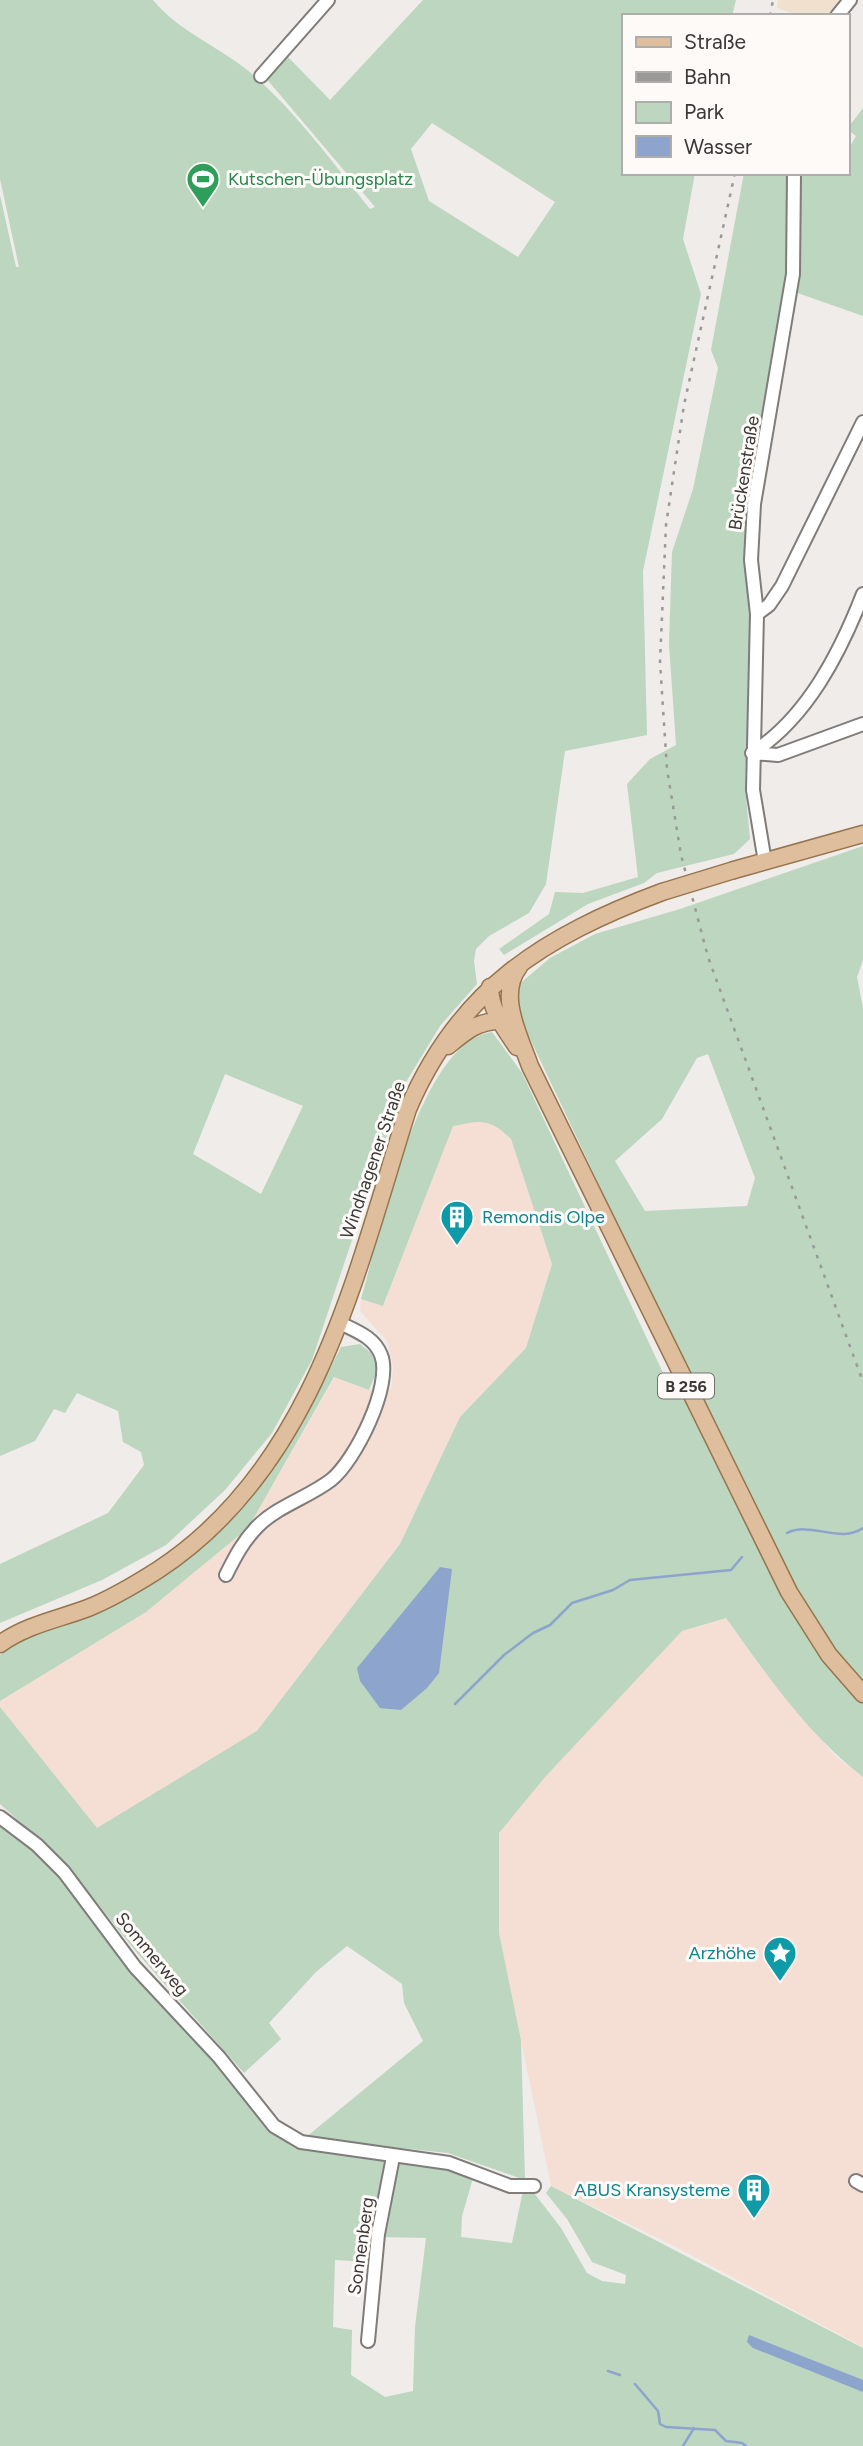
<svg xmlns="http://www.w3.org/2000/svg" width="863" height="2446" viewBox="0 0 863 2446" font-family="Figtree,sans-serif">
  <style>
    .commercial { fill: #efe1ce }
    .industrial { fill: #f5ded3 }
    .green { fill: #bcd6bf; fill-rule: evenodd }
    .water { fill: #8da4cc }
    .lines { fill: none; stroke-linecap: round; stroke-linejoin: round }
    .stream { stroke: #8da4cc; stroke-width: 2.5 }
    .minor-casing { stroke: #7f7c7a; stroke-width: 16 }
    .major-casing { stroke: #96744e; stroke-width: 19 }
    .minor { stroke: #fff; stroke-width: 12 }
    .major { stroke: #debe9c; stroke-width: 16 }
    .rail { stroke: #9b9998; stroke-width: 2.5; stroke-dasharray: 3.5 7; stroke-linecap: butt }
    .major-bridge-casing { stroke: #96744e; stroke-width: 19; stroke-linecap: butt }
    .major-bridge { stroke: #debe9c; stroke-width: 16 }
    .labels { text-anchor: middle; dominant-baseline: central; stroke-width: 6; stroke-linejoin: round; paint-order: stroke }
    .shield { fill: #fdfaf7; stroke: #747371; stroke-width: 2 }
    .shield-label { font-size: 16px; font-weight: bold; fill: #3a3938 }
    .leisure-label { font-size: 18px; fill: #27864d; stroke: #fdfaf7; text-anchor: start }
    .street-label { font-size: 18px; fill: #3a3938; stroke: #fdfaf7 }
    .culture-label { font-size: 18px; fill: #0d838f; stroke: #fdfaf7; text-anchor: end }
  </style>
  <rect width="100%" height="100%" fill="#efecea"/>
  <path class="commercial" d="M 778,0 L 841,0 L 830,16 L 801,16 L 777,8 Z"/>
  <path class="industrial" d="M 476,1121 L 496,1123 L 511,1139 L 552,1264 L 526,1348 L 460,1417 L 400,1544 L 257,1732 L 97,1829 L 0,1707 L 0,1701 L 146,1612 L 248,1528 L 335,1377 L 369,1390 L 391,1389 L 393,1367 L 387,1341 L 360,1311 L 361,1299 L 384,1305 L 453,1125 Z
    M 726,1618 L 765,1673 L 835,1756 L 863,1777 L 863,2347 L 678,2248 L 551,2186 L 499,1933 L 499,1833 L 546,1776 L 682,1631 Z"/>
  <path class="green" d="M 0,0 L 153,0 C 180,33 221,47 252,74 C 297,113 333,163 370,209 L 375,207 L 265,77 L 286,55 L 330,100 L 423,0 L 736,0 L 732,16 L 623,16 L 623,173 L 695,173 L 683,239 L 701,294 L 643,571 L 647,735 L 565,751 L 546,884 L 529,913 L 489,936 L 476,949 L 474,961 L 477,984 L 440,1026 L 403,1087 L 312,1360 L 272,1433 L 225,1490 L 166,1545 L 102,1580 L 0,1623 L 0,1564 L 108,1513 L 144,1465 L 141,1452 L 123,1442 L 118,1411 L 77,1393 L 65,1413 L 54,1409 L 35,1441 L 0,1456 L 0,195 L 16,267 L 19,267 L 0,179 ZM 432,123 L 555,202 L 518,257 L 429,201 L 411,149 ZM 225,1074 L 303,1106 L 261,1194 L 193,1154 Z
    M 863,108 L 863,316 L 789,290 L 761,425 L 747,511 L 744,555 L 752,612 L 745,786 L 750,839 L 734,854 L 657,873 L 644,883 L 588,904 L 504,955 L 499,949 L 549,914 L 555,892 L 583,893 L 638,877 L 627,784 L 650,759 L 676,745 L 669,644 L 672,552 L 693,489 L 718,368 L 711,350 L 744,173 L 847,173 L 847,152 L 856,136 L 847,129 Z
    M 863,846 L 863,960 L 857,977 L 863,1008 L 863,1777 C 808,1735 766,1674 726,1618 L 682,1631 L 546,1776 L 499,1833 L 499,1933 L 521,2040 L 525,2180 L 448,2153 L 305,2138 L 423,2041 L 404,2003 L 402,1984 L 347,1946 L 316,1972 L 269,2023 L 281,2039 L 244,2073 L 138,1954 L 61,1859 L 0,1804 L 0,1707 L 97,1828 L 257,1731 L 400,1544 L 460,1417 L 526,1348 L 552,1264 L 511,1139 C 490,1118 481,1120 453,1126 L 383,1306 L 361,1299 C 379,1237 419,1041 492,1032 L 522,1073 L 665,1377 L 684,1364 L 524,1026 L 515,997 L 517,986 L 550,958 L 595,934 L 680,909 ZM 708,1054 L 755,1178 L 747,1206 L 645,1211 L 615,1161 L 662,1119 L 697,1058 Z
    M 360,1344 L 371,1353 L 378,1369 L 369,1390 L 334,1377 L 248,1528 L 146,1612 L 0,1701 L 0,1655 C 32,1629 71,1624 106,1606 C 226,1543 282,1465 341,1347 Z
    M 0,1817 L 48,1859 L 218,2057 L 258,2115 L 294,2146 L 387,2162 L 370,2262 L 335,2260 L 333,2327 L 352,2330 L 351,2375 L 385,2397 L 413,2391 L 415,2327 L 426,2238 L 382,2237 L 397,2162 L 450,2168 L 473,2178 L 462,2216 L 461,2237 L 512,2243 L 523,2191 L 534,2193 L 561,2228 L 587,2273 L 602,2281 L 625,2284 L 626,2275 L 592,2262 L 567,2219 L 546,2193 L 551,2186 L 863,2348 L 863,2446 L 0,2446 Z"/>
  <path class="water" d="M 440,1567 L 452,1569 L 439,1673 L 427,1688 L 401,1710 L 380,1708 L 360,1681 L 357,1668 Z
    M 749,2335 L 863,2380 L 863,2392 L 753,2348 L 747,2342 Z"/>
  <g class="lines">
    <path class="stream" d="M 787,1533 C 811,1521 840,1544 863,1528
      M 455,1704 L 504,1655 L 533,1633 L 550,1625 L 572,1603 L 613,1590 L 630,1580 L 731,1570 L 742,1557
      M 608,2371 L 620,2375
      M 635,2384 L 658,2411 L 660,2424 L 666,2427 L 715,2430 L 726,2441 L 742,2443 L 746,2446
      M 683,2446 L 694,2428"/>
    <defs>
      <path id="minor" d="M 837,16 L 850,0
        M 261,76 L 328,0
        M 757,614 L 769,605 L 782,586 L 863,422
        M 752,753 C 807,718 840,653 863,594
        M 752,753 L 778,755 L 863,724
        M 765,862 L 753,790 L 757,614 L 751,560 L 754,504 L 793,274 L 794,173
        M 226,1575 C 235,1557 243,1541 258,1526 C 278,1506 309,1497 331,1480 C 355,1461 393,1385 381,1355 C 374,1337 356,1331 340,1323
        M 0,1817 L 37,1845 L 64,1872 L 135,1967 L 219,2057 L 274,2126 L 301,2142 L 449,2163 L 510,2186 L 534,2186
        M 856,2181 L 863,2185
        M 368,2341 L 378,2234 L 393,2157"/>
      <path id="major" d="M 734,870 L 863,834
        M 519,967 C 497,995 520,1037 530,1066 L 789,1592 L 829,1655 L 863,1694
        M 490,987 C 490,1010 505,1029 517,1047
        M 448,1046 C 465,1032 477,1021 500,1021
        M 0,1644 C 26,1625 59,1619 88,1608 C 113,1598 136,1584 158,1570 C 315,1467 355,1276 408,1109 C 459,989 544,936 662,892"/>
    </defs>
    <use href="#minor" class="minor-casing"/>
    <use href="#major" class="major-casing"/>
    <use href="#minor" class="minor"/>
    <use href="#major" class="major"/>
    <path class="rail" d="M 770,16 L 773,0
      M 735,173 L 684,405 L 666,525 L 660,662 L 667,769 L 681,855 L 708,957 L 863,1382"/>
    <defs>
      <path id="major-bridge" d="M 662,892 L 734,870"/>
    </defs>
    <use href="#major-bridge" class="major-bridge-casing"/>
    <use href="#major-bridge" class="major-bridge"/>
  </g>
  <defs>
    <symbol id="stadium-pin" viewBox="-11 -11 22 30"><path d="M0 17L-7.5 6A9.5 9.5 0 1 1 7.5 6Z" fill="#2e9e5b" stroke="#fdfaf7"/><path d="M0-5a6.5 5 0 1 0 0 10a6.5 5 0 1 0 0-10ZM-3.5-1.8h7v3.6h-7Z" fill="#fff"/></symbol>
    <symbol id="building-pin" viewBox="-11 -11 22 30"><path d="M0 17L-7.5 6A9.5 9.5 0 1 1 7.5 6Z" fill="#0f9aa8" stroke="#fdfaf7"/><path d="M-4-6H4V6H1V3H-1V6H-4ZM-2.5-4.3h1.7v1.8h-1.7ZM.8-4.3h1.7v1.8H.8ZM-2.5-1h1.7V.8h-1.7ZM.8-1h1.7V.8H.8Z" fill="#fff"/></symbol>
    <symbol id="sight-pin" viewBox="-11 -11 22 30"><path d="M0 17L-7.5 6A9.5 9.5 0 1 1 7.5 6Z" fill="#0f9aa8" stroke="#fdfaf7"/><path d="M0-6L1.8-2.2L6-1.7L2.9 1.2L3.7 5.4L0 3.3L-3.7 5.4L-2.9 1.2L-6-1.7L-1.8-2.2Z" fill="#fff"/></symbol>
  </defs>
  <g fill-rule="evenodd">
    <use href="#stadium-pin" x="184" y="160" width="38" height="52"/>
    <use href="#building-pin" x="438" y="1198" width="38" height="52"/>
    <use href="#sight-pin" x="761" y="1934" width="38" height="52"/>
    <use href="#building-pin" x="735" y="2171" width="38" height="52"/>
  </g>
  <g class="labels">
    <rect class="shield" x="658" y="1373.5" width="56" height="25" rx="5"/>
    <g class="shield-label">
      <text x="686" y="1386">B 256</text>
    </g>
    <g class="leisure-label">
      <text x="228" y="179">Kutschen-Übungsplatz</text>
    </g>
    <g class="street-label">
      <text transform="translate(744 473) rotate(-81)">Brückenstraße</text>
      <text transform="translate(373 1160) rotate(-71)">Windhagener Straße</text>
      <text transform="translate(152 1954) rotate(50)">Sommerweg</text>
      <text transform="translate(361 2246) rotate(-82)">Sonnenberg</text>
    </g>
    <g class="culture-label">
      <text x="482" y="1217" text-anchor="start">Remondis Olpe</text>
      <text x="756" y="1953">Arzhöhe</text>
      <text x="730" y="2190">ABUS Kransysteme</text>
    </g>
  </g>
  <rect x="622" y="14" width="228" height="161" fill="#fdfaf7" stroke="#afadab" stroke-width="2"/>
  <rect x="636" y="37" width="35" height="10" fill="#debe9c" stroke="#afadab" stroke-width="2"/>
  <text x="684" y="49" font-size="21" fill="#3a3938">Straße</text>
  <rect x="636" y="72" width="35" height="10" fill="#9b9998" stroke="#afadab" stroke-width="2"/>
  <text x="684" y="84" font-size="21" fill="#3a3938">Bahn</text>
  <rect x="636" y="102" width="35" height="21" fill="#bcd6bf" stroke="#afadab" stroke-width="2"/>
  <text x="684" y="119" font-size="21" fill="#3a3938">Park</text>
  <rect x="636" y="136" width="35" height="21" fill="#8da4cc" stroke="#afadab" stroke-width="2"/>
  <text x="684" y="154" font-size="21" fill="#3a3938">Wasser</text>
</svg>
